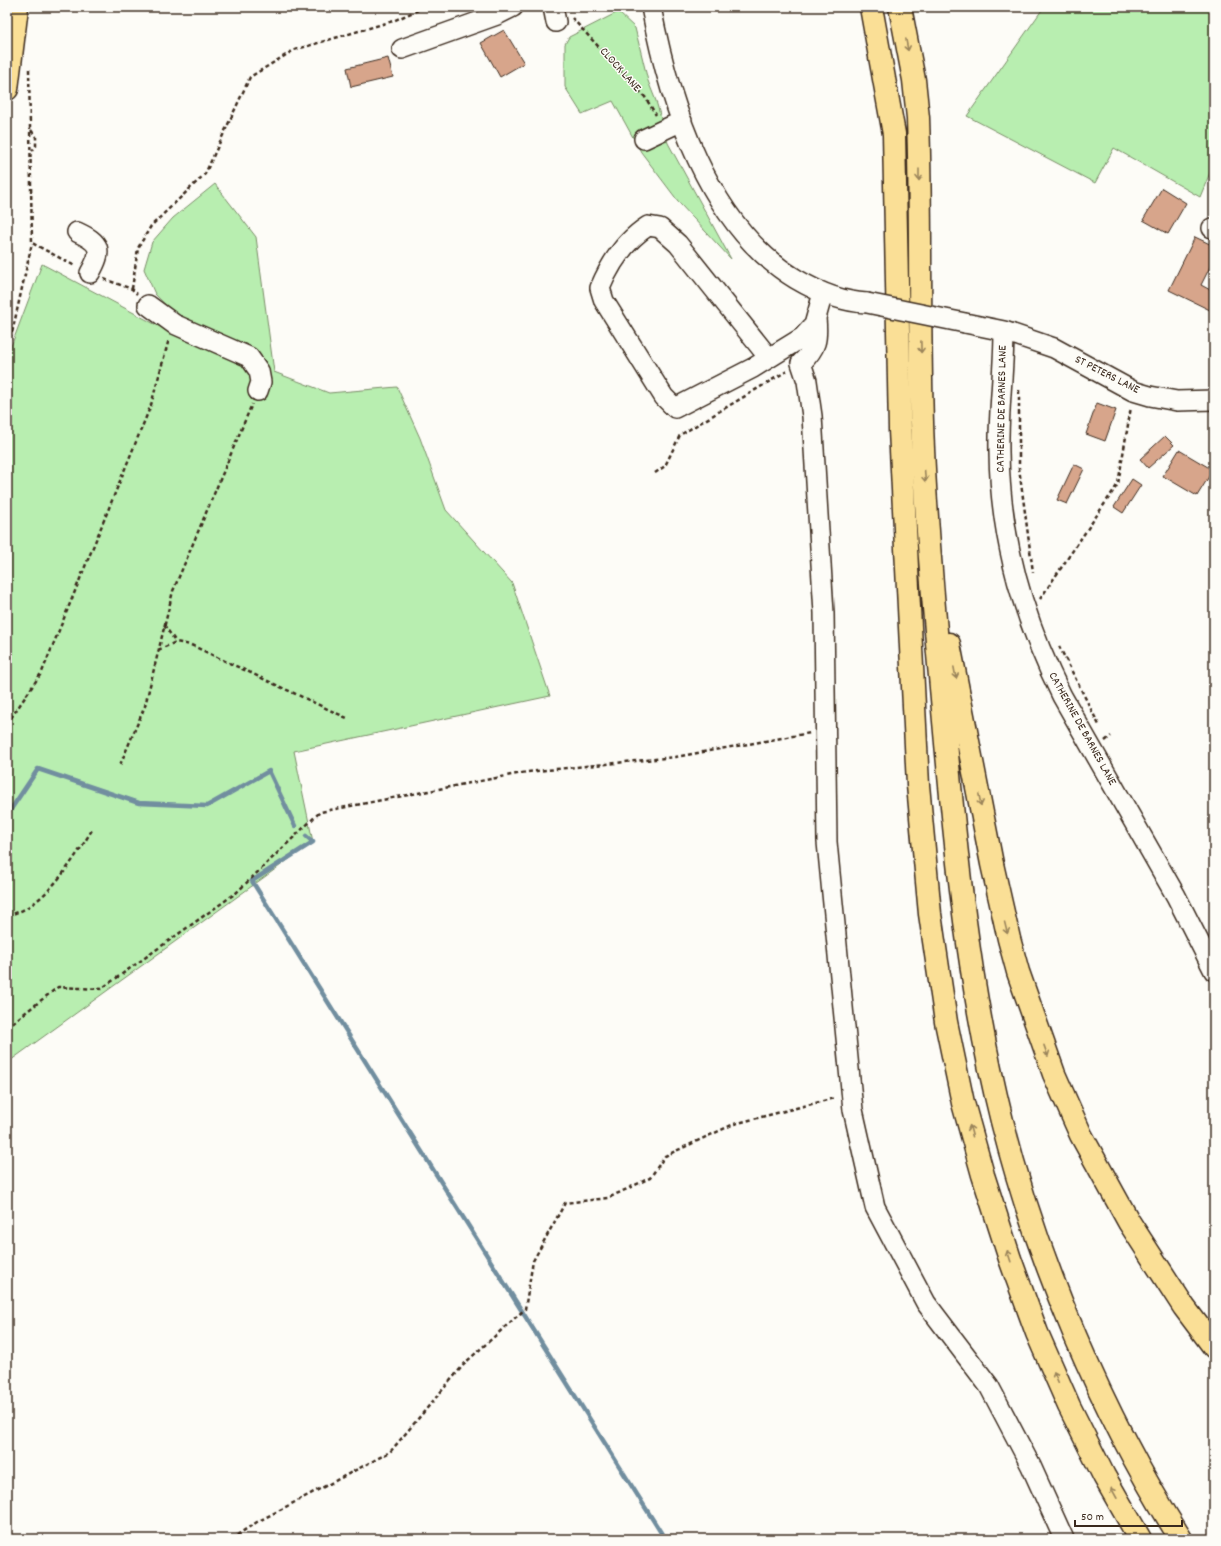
<svg xmlns="http://www.w3.org/2000/svg" width="1221" height="1546" viewBox="0 0 1221 1546" font-family="Dekko,sans-serif">
  <style>
    .green { fill: #b8eeb0; stroke: #7a8c67 }
    .lines { fill: none; stroke-linecap: round; stroke-linejoin: round }
    .stream { stroke: #718e9f; stroke-width: 4.5 }
    .building { fill: #d7a58b; stroke: #3b2a1e }
    .minor-casing { stroke: #3b2a1e; stroke-width: 22 }
    .highway-casing { stroke: #3b2a1e; stroke-width: 25 }
    .path { stroke: #3b2a1e; stroke-width: 2.5; stroke-dasharray: 4 3; stroke-linecap: butt }
    .minor { stroke: #fdfcf7; stroke-width: 19 }
    .highway { stroke: #fadf96; stroke-width: 22 }
    .minor-bridge-casing { stroke: #3b2a1e; stroke-width: 22; stroke-linecap: butt }
    .minor-bridge { stroke: #fdfcf7; stroke-width: 19 }
    .oneway { stroke: #9a845a }
    .labels { text-anchor: middle; dominant-baseline: central; stroke-width: 3; stroke-linejoin: round; paint-order: stroke }
    .street-label { font-size: 12px; fill: #3b2a1e; stroke: #fdfcf7 }
  </style>
  <rect width="100%" height="100%" fill="#fdfcf7"/>
  <filter id="ink" filterUnits="userSpaceOnUse"><feTurbulence type="fractalNoise" baseFrequency=".025" numOctaves="2"/><feDisplacementMap in="SourceGraphic" scale="8" xChannelSelector="R" yChannelSelector="G"/><feConvolveMatrix kernelMatrix="1 2 1 2 8 2 1 2 1" color-interpolation-filters="sRGB"/></filter>
  <g filter="url(#ink)">
    <path class="green" d="M 1044,7 L 1214,7 L 1214,163 L 1200,197 L 1114,148 L 1095,183 L 967,116 Z
      M 618,12 L 635,28 L 648,81 L 656,101 L 668,143 L 731,259 L 681,205 L 641,152 L 613,101 L 582,114 L 565,87 L 565,44 L 569,37 Z
      M 215,184 L 256,237 L 274,372 L 329,393 L 397,387 L 420,438 L 446,510 L 512,583 L 550,696 L 294,751 L 313,842 L 7,1063 L 7,357 L 42,264 L 164,329 L 265,369 L 257,350 L 177,317 L 155,294 L 144,269 L 152,242 L 173,218 Z"/>
    <g class="lines">
      <path class="stream" d="M 7,815 L 38,769 L 139,803 L 207,806 L 269,771 L 295,826
        M 306,836 L 313,842 L 252,881 L 665,1539"/>
    </g>
    <path class="building" d="M 504,30 L 524,63 L 500,77 L 481,43 Z
      M 388,58 L 393,77 L 351,87 L 347,68 Z
      M 1162,188 L 1186,203 L 1168,234 L 1143,220 Z
      M 1195,237 L 1214,246 L 1214,259 L 1201,285 L 1214,292 L 1214,312 L 1169,290 Z
      M 1097,403 L 1116,410 L 1105,441 L 1086,434 Z
      M 1165,436 L 1174,445 L 1148,468 L 1140,459 Z
      M 1179,450 L 1213,470 L 1197,496 L 1163,476 Z
      M 1074,464 L 1084,469 L 1067,504 L 1057,500 Z
      M 1132,479 L 1141,485 L 1123,513 L 1114,507 Z"/>
    <g class="lines">
      <defs>
        <path id="minor" d="M 553,7 L 556,22
          M 651,7 C 669,103 708,226 796,279 C 818,292 842,302 867,303
          M 402,49 L 497,15 L 513,7
          M 644,139 L 682,121
          M 1212,228 L 1214,229
          M 77,232 C 101,243 103,250 90,273
          M 148,305 L 174,324 L 249,357 L 259,371 L 261,382 L 258,391
          M 816,318 C 818,339 817,348 801,363 L 807,381 L 812,416 L 824,613 L 827,842 L 853,1110 L 875,1207 L 926,1303 L 989,1386 L 1031,1466 L 1064,1539
          M 965,323 L 1004,331 C 1004,372 998,412 999,452 C 1000,538 1024,621 1062,696 L 1176,896 L 1214,971
          M 1004,331 L 1054,348 L 1133,391 L 1150,396 L 1177,401 L 1214,400
          M 769,358 L 678,244 L 660,228 L 648,226 C 626,240 610,264 600,288 L 604,301 L 664,397 L 675,408 L 753,368 L 803,337 L 814,325 L 823,293"/>
        <path id="highway" d="M 871,7 L 894,134 L 900,430 L 918,785 L 930,914 L 946,1022 L 963,1103 L 983,1175 L 1010,1259 L 1037,1333 L 1069,1406 L 1104,1476 L 1140,1539
          M 900,7 L 914,80 L 918,118 C 922,228 918,339 923,449 C 927,540 936,630 944,721 C 956,855 969,990 1002,1121 C 1038,1263 1103,1416 1181,1539
          M 7,89 L 17,7
          M 949,644 L 992,864 L 1009,939 L 1018,972 L 1054,1074 L 1081,1135 L 1129,1222 L 1184,1307 L 1214,1347"/>
      </defs>
      <use href="#minor" class="minor-casing"/>
      <use href="#highway" class="highway-casing"/>
      <path class="path" d="M 572,18 L 645,97 L 656,115
        M 29,69 L 32,243 L 75,266
        M 31,130 L 36,137 L 36,146 L 32,151
        M 104,279 L 132,289 L 137,294
        M 132,289 L 138,248 L 151,226 L 205,174 L 250,77 L 294,50 L 393,21 L 425,7
        M 7,345 L 12,333 L 32,243
        M 1019,390 L 1019,468 L 1033,572
        M 655,473 L 665,466 L 680,435 L 787,371
        M 1040,599 L 1118,484 L 1131,407
        M 164,625 L 176,642
        M 1059,646 L 1099,725
        M 158,650 L 176,642 L 191,645 L 349,719
        M 7,724 L 42,672 L 151,405 L 169,339
        M 1105,741 L 1111,736
        M 120,765 L 145,706 L 173,591 L 252,404
        M 7,915 C 43,910 75,858 92,830
        M 7,1027 L 58,987 L 101,989 L 236,893 L 320,812 L 527,772 L 675,757 L 810,733
        M 231,1539 L 257,1522 L 390,1452 L 466,1362 L 525,1309 L 533,1261 L 565,1203 L 608,1198 L 650,1178 L 665,1156 L 734,1124 L 835,1098"/>
      <use href="#minor" class="minor"/>
      <use href="#highway" class="highway"/>
      <defs>
        <path id="minor-bridge" d="M 867,303 L 965,323"/>
      </defs>
      <use href="#minor-bridge" class="minor-bridge-casing"/>
      <use href="#minor-bridge" class="minor-bridge"/>
    </g>
    <defs><path id="oneway-shaft" d="M-6 0H5M1.5-3L5.5 0L1.5 3" fill="none" stroke-width="1.6" stroke-linecap="round" stroke-linejoin="round"/></defs>
    <g class="oneway">
      <use href="#oneway-shaft" transform="translate(907 45) rotate(79)"/>
      <use href="#oneway-shaft" transform="translate(919 175) rotate(90)"/>
      <use href="#oneway-shaft" transform="translate(921 347) rotate(89)"/>
      <use href="#oneway-shaft" transform="translate(925 476) rotate(86)"/>
      <use href="#oneway-shaft" transform="translate(955 673) rotate(79)"/>
      <use href="#oneway-shaft" transform="translate(980 800) rotate(79)"/>
      <use href="#oneway-shaft" transform="translate(1006 928) rotate(76)"/>
      <use href="#oneway-shaft" transform="translate(1046 1051) rotate(70)"/>
      <use href="#oneway-shaft" transform="translate(971 1131) rotate(-105)"/>
      <use href="#oneway-shaft" transform="translate(1009 1256) rotate(-108)"/>
      <use href="#oneway-shaft" transform="translate(1056 1377) rotate(-113)"/>
      <use href="#oneway-shaft" transform="translate(1114 1493) rotate(-119)"/>
    </g>
  </g>
  <g class="labels">
    <g class="street-label">
      <text transform="translate(620 70) rotate(48)">CLOCK LANE</text>
      <text transform="translate(1107 375) rotate(27)">ST PETERS LANE</text>
      <text transform="translate(1002 409) rotate(-89)">CATHERINE DE BARNES LANE</text>
      <text transform="translate(1082 729) rotate(61)">CATHERINE DE BARNES LANE</text>
    </g>
  </g>
  <rect width="1221" height="1546" fill="none" stroke="#fdfcf7" stroke-width="24"/>
  <rect x="12" y="12" width="1197" height="1522" fill="none" stroke="#3b2a1e" stroke-width="1.5" filter="url(#ink)"/>
  <path d="M1075 1520v6h107v-6" fill="none" stroke="#3b2a1e" stroke-width="2"/>
  <text x="1081" y="1520" font-size="12" fill="#3b2a1e" stroke="#fdfcf7" stroke-width="3" paint-order="stroke">50 m</text>
</svg>
